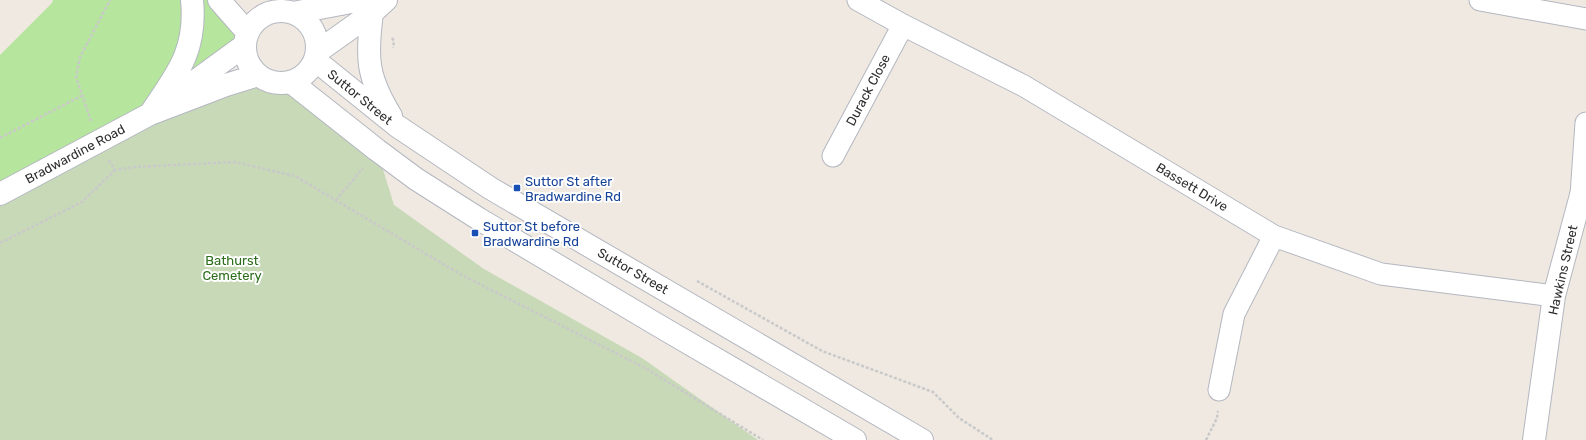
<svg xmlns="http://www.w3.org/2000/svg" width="1586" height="440" viewBox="0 0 1586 440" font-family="Rubik,sans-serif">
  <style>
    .green { fill: #b6e59e }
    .cemetery { fill: #c8d9b8 }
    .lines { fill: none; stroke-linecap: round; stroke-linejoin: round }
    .street-casing { stroke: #b4b7c1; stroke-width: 23 }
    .secondary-casing { stroke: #b4b7c1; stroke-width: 24 }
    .path { stroke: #c9c9c9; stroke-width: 2.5; stroke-dasharray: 3 2; stroke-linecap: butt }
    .street { stroke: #fff; stroke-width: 21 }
    .secondary { stroke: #fff; stroke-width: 22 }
    .transit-dot { fill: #1a4fb4; stroke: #fff; stroke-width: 1.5 }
    .labels { text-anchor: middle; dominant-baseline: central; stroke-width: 4; stroke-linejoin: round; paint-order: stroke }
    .street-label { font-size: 13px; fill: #2e2e2e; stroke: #fff }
    .transit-label { font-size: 13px; fill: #164399; stroke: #fff; text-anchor: start }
    .park-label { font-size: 13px; fill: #2c6e1b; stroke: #fff }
  </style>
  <rect width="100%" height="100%" fill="#efe9e1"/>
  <path class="green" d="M 53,0 L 219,0 L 245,45 L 0,194 L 0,55 L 52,3 Z"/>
  <path class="cemetery" d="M 258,75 C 269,81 278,83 291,82 L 377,150 L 394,205 L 484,269 L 642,358 L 758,440 L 0,440 L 0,194 Z"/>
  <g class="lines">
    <defs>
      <path id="street" d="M 858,0 L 903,25 L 1024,86 L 1274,236 L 1381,274 L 1554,296
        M 1480,0 L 1586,19
        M 833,156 L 903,25
        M 1581,195 L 1586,123
        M 1219,390 L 1234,314 L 1274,236"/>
      <path id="secondary" d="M 219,0 L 248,33
        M245 47a36 36 0 1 1 72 0a36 36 0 1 1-72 0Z
        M 293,13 L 362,0
        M 372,13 C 366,58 367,77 391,116
        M 317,52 L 372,13 L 386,0
        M 315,60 L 397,126 L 490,188 L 922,440
        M 291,82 L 377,150 L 416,179 L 479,219 L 661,327 L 855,440
        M 175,96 L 245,45
        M 150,114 C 177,74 197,51 192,0
        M 0,194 L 150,114 L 226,85 L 258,75
        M 1534,440 L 1554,296 L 1581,195 L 1586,196"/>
    </defs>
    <use href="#street" class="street-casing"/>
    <use href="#secondary" class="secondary-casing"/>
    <path class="path" d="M 392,38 L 394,41 L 393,48
      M 91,121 L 76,77 L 80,57 L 110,0
      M 0,138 L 81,96
      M 109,160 L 115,170 L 135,167 L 234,162 L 295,176 L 460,274 L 645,368 L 763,440
      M 336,200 L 363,168
      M 0,243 L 82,202 L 115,170
      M 697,281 L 822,351 L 933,392 L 959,418 L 993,440
      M 1206,440 L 1217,418 L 1218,411"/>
    <use href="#street" class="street"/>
    <use href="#secondary" class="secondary"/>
  </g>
  <g class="transit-dot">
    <rect x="513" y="184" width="8" height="8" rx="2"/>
    <rect x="471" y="229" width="8" height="8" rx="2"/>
  </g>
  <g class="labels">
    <g class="street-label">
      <text transform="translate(868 90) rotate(-62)">Durack Close</text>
      <text transform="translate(360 97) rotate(39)">Suttor Street</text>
      <text transform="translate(75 154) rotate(-28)">Bradwardine Road</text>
      <text transform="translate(1192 187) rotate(31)">Bassett Drive</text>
      <text transform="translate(1563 270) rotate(-77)">Hawkins Street</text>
      <text transform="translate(633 271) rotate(30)">Suttor Street</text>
    </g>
    <g class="transit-label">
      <text x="525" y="181">Suttor St after<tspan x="525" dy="15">Bradwardine Rd</tspan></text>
      <text x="483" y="226">Suttor St before<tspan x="483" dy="15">Bradwardine Rd</tspan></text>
    </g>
    <g class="park-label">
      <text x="232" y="260">Bathurst<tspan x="232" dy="15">Cemetery</tspan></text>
    </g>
  </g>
</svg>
